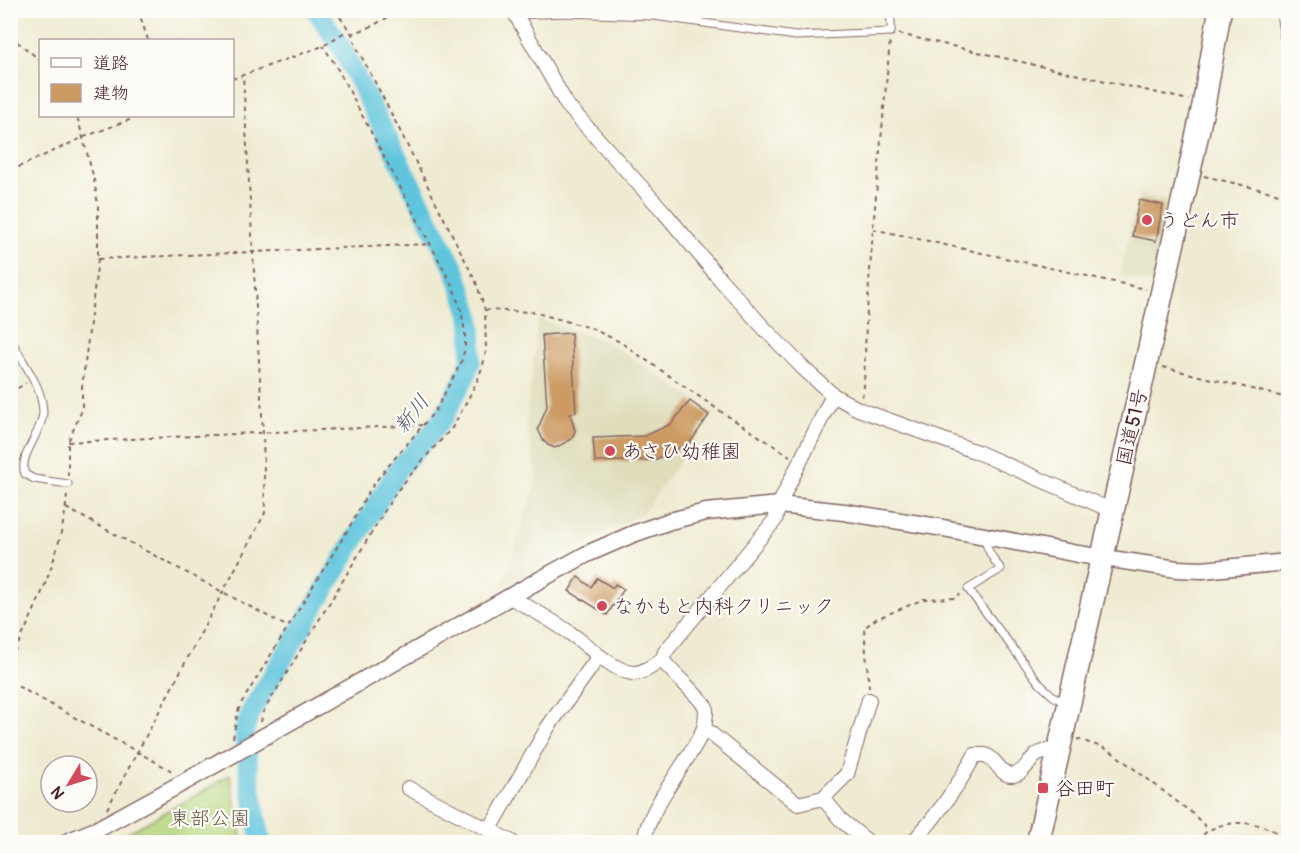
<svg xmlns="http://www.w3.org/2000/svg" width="1299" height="853" viewBox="0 0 1299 853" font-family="Pangolin,'Klee One',sans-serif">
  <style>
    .built { fill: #dfddbb }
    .green { fill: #b5d67e; stroke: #807a54; stroke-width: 1.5 }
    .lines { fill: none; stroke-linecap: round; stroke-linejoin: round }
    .river { stroke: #5fc5dd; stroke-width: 20 }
    .building { fill: #cc9a62 }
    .service-casing { stroke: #846665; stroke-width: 9 }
    .minor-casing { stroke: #846665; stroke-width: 16 }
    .tertiary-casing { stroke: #846665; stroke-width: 19 }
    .trunk-casing { stroke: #846665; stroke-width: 25 }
    .path { stroke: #846665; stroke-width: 2; stroke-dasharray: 4.5 4.5; stroke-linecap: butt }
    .service { stroke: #fff; stroke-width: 7 }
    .minor { stroke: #fff; stroke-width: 14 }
    .tertiary { stroke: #fff; stroke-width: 16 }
    .trunk { stroke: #fff; stroke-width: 22 }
    .poi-dot { fill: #d1495b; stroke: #fdfcf7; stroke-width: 2 }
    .labels { text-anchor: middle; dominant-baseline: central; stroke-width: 4.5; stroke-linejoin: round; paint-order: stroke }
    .poi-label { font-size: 20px; fill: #4a1f2b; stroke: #fdfcf7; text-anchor: start }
    .street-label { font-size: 20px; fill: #4a1f2b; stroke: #fdfcf7 }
    .park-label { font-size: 20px; fill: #6a5644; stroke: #fdfcf7 }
    .water-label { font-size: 21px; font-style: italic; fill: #515969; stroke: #fdfcf7 }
  </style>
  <rect width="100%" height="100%" fill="#fdfcf7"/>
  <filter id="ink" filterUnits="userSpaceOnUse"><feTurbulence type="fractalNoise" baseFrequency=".0167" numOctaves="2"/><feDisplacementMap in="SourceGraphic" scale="12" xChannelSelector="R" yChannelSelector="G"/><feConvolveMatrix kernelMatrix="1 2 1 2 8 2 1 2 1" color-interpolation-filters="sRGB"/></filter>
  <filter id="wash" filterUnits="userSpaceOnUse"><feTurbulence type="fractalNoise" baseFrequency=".008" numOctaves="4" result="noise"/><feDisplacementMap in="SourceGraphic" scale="24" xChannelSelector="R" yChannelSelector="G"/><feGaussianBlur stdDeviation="1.35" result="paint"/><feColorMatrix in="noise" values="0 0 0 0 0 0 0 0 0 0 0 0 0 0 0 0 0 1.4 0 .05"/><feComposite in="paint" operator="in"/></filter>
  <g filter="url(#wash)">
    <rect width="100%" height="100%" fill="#efebd2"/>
    <path class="built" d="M 1139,194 L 1174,202 L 1155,284 L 1120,276 Z
      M 538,319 L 608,342 L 714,413 L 643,513 L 502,586 L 538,478 L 526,425 Z"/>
    <path class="green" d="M 230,775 L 242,842 L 111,842 L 200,793 Z"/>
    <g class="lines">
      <path class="river" d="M 261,842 L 250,783 L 244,731 L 251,711 L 398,469 L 429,436 L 445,415 L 466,375 L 471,360 L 472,334 L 470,313 L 455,270 L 340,45 L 316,10"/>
    </g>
    <g id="blocks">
      <path class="building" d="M 1139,200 L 1163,205 L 1156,241 L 1132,236 Z
        M 571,333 L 576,412 L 570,413 L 575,431 L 572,439 L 555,448 L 548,445 L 543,440 L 538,429 L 547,406 L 542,335 Z
        M 690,401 L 709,415 L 690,443 L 654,460 L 595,462 L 593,438 L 645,436 L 671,424 Z
        M 578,577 L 591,587 L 597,578 L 613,588 L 615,584 L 624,589 L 607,615 L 569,591 Z"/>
    </g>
  </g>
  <g filter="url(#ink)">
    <use href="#blocks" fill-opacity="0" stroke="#846665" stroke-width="1.5"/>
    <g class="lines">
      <defs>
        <path id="service" d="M 515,15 L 565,13 L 654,16 L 796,36 L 891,32 L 891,22 L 889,10
          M 10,337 C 21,362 43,385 43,413 C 42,433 18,456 25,474 L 34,479 L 68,484
          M 984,537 C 987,550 992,559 1001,569 L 968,589 L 1040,684 L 1053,696 L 1066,704"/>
        <path id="minor" d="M 513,10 L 567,105 L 664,212 L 720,279 L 763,327 L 804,369 L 833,395 L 858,409 L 977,452 L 1113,511
          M 1283,10 L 1288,41
          M 510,597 C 532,609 554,621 574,636 C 590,647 613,671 633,673 C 643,674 653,665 662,660
          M 704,728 L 798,804 L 823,798 L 847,774 L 869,700
          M 408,788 L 512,842
          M 823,798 L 841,820 L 868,842
          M 489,831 L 548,727 L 599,656
          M 644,842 C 648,806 688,764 703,730 C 706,723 706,714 706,707 C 693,690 676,677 662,660 L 665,652 L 775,520 L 779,505 L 788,486 L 833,395
          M 913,842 C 937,816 958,786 975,755 C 977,755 984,755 985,755 C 996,758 999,774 1011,775 C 1022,776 1029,761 1036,755 C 1043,751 1052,750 1059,749"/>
        <path id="tertiary" d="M 67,842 L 96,830 L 186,781 L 534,583 L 587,554 L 633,534 L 670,521 L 706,512 L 779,505 L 844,512 L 938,527 L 1078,554 L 1177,569 L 1202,570 L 1288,562"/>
        <path id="trunk" d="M 1038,842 L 1189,173 L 1204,103 L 1220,10"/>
      </defs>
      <use href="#service" class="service-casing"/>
      <use href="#minor" class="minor-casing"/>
      <use href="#tertiary" class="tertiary-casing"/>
      <use href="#trunk" class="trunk-casing"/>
      <path class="path" d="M 138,10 L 148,40
        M 351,34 L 368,28 L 402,10
        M 899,34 L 1189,100
        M 10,36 L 40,60
        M 232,79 L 323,46 L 348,30
        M 10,171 L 84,137 L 140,116
        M 1204,176 L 1288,196
        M 10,194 L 18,216 L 17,232 L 10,236
        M 873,229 L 1146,289
        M 98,259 L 431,244
        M 485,310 L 533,312 L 591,328 L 620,342 L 723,413 L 790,456
        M 1163,367 L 1288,398
        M 10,393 L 26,383
        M 862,397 L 864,387 L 866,325 L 873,229 L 890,41
        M 68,442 L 422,425
        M 68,476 L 68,442 L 82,410 L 82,387 L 98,259 L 98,206 L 94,179 L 77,116
        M 66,508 L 288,627
        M 10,660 C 36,610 63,551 67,494
        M 10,682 L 174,772
        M 869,688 L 864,628 L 876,619 L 924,599 L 955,598 L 960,594
        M 261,722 L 263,712 L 330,602 L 396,492 L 429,453 L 452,428 L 465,405 L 478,379 L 483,365 L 486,351 L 485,310 L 476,282 L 388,107 L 356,46 L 352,34 L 335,10
        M 233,738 L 238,711 L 242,702 L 353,521 L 367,494 L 379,477 L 435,411 L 461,363 L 465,348 L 465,332 L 461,310 L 453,287 L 335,64 L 323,46
        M 1077,739 L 1102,747 L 1112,752 L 1192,813 L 1209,830
        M 107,809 L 265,513 L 263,433 L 243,75
        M 1198,842 C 1207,822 1243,820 1262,826 C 1271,829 1279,834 1288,837"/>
      <use href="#service" class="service"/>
      <use href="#minor" class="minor"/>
      <use href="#tertiary" class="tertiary"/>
      <use href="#trunk" class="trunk"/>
    </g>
  </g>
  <g class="poi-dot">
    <circle cx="1147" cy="220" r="6"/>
    <circle cx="610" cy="451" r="6"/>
    <circle cx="602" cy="606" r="6"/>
    <rect x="1037" y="782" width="12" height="12" rx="3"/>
  </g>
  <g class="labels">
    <g class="poi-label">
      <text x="1159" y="220">うどん市</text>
      <text x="622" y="451">あさひ幼稚園</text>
      <text x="614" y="606">なかもと内科クリニック</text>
      <text x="1055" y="788">谷田町</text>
    </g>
    <g class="street-label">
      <text transform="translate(1132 427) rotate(-77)">国道51号</text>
    </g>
    <g class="park-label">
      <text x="210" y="818">東部公園</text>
    </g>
    <g class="water-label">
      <text transform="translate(412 414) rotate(-51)">新川</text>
    </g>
  </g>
  <rect width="1299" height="853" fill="none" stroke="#fdfcf7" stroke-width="36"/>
  <rect x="39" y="39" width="195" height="78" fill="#fdfcf7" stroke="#b5a4a5" stroke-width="1.5"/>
  <rect x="51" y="58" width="30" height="9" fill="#ffffff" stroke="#b5a4a5" stroke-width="1.5"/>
  <text x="93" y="69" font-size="18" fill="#4a1f2b">道路</text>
  <rect x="51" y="84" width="30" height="18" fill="#cc9a62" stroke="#b5a4a5" stroke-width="1.5"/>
  <text x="93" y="99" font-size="18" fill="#4a1f2b">建物</text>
  <g transform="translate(69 784) rotate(232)"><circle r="28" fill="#fdfcf7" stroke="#b5a4a5" stroke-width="1.5"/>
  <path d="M0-4.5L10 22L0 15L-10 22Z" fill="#d1495b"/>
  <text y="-9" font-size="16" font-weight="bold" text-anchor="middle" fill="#4a1f2b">N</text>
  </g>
</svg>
